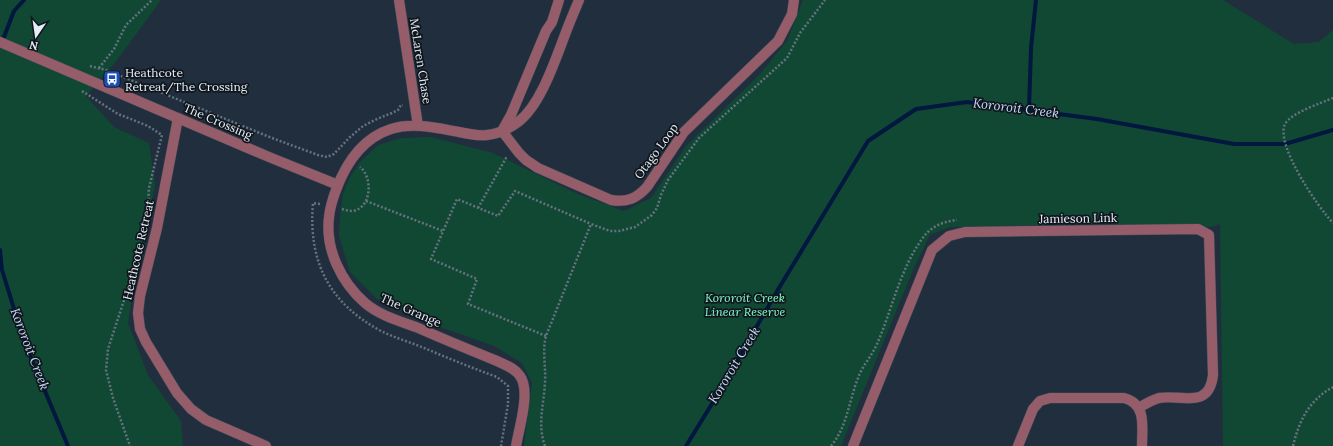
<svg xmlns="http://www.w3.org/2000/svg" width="1333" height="446" viewBox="0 0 1333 446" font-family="Lora,serif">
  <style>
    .green { fill: #114834 }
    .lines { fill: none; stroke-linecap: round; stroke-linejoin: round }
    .stream { stroke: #00173f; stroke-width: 4 }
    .minor-casing { stroke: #3c4957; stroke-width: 11 }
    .path { stroke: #66727f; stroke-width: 2.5; stroke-dasharray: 2 2; stroke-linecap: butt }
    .minor { stroke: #945d69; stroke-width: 10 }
    .labels { text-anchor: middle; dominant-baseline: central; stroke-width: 3.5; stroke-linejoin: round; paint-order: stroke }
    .street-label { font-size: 12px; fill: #e5eef8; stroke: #10161c }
    .poi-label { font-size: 12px; fill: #e5eef8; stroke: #10161c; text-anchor: start }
    .park-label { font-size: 12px; font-style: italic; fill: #82fdcb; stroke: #10161c }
    .water-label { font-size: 13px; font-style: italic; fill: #c4dbfd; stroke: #10161c }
  </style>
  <rect width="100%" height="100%" fill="#212e3d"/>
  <path class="green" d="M 0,0 L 161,0 L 118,59 L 86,96 L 114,127 L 149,143 L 155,185 L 136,271 L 128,323 L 148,375 L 181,421 L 183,446 L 0,446 Z
    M 803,0 L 1223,0 L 1294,44 L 1319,42 L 1333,30 L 1333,446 L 1223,446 L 1220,224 L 1211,227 L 1084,224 L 950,227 L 930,235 L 913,270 L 841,446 L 524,446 L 532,383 L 522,363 L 494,346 L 429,323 L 376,298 L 350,272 L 339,236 L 340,215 L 343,194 L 349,179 L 360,162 L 378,145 L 401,138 L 431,137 L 493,153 L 578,194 L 624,211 L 651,198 L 686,146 L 760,74 L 787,41 Z"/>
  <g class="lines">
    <path class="stream" d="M 2,42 L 14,11 L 24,0
      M 1029,109 L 1031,48 L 1036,0
      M 0,250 L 2,270 L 24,341 L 68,446
      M 686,446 L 710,407 L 779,288 L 868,141 L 916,109 L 967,102 L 1097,119 L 1234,144 L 1285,144 L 1333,130"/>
    <defs>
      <path id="minor" d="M 399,0 L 418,126
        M 0,42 L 269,157 L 338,185
        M 178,118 L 157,228 L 140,296 L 138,313 L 140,329 L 146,342 L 177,393 L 191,409 L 206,420 L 266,446
        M 502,131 L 519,153 L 526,160 L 538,168 L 611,200 C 627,203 637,198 647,187 L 684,132 L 778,41 L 792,14 L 794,0
        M 502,131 L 511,115 L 546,31 L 552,22 L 559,0
        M 516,446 C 519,428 531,391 520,376 C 515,368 505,365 497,361 C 470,350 443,339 416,327 C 399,321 379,315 365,303 C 341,282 325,249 329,217 C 330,207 333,198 336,190 C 346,163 363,138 391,129 C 413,122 437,128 459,132 C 468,134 478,136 487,135 C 498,134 510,128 518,122 C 541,105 556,58 566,32 C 570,21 575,10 579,0
        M 853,446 L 932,250 L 949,236 L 965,232 L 1198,229 L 1209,235 L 1213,375 C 1209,410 1182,394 1159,398 C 1152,400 1145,404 1139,408
        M 1018,446 L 1033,409 L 1040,401 L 1050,398 L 1124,398 C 1147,404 1142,427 1142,446"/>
    </defs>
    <use href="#minor" class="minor-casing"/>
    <path class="path" d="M 90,66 L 106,70 L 272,138 L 318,155 L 327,157 L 334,154 L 349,138 L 363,126 L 377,119 L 392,113 L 398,110 L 401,105 L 403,105
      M 99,68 L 114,49 L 126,25 L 152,0
      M 82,91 L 118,114 L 148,126 L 162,135 L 149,188 L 148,203
      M 1333,98 C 1321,103 1291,113 1285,124 C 1275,145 1318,207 1333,223
      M 366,201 L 443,231
      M 320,204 L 313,203 C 308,262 329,303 381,331 C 395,338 410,342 424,348 C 448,358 472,368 497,377 L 508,386 L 508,404 L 501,446
      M 478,208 L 506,158 L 508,157
      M 342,209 C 345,210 349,211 352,211 C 372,209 373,177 360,167
      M 129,285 L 108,349 L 106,370 L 113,398 L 130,446
      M 546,336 L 468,304 L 477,279 L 431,259 L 457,199 L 498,216 L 515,191 L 591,224
      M 545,446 C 537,424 544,405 545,382 C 546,366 542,351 546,336 L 591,224 L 610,231 L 619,231 L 635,227 L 652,215 L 657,208 L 661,195 L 668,180 L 699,138 L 787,58 L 800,33 L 825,0
      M 831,446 C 847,427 849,401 858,378 C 862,366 872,356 877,344 C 891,312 898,278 916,248 C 920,242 924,235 929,231 C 937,224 947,221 957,220
      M 1293,446 C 1299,421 1309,400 1333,387"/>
    <use href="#minor" class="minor"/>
  </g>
  <defs>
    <symbol id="bus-square" viewBox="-11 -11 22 22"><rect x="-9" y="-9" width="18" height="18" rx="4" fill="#1a4fb4" stroke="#10161c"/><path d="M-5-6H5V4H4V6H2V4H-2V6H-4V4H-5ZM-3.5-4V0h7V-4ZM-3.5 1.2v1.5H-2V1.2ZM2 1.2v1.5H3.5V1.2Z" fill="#fff"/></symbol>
  </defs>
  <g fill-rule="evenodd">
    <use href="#bus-square" x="102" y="69" width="20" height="20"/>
  </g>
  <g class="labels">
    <g class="street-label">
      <text transform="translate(421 61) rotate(81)">McLaren Chase</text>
      <text transform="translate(218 121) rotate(23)">The Crossing</text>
      <text transform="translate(656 151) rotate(-54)">Otago Loop</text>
      <text transform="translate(1078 218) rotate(-1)">Jamieson Link</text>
      <text transform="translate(138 250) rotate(-77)">Heathcote Retreat</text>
      <text transform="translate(411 310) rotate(24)">The Grange</text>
    </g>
    <g class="poi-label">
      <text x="125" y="72">Heathcote<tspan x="125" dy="14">Retreat/The Crossing</tspan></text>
    </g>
    <g class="park-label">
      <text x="745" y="297">Kororoit Creek<tspan x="745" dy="14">Linear Reserve</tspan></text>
    </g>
    <g class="water-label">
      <text transform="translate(1016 108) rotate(7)">Kororoit Creek</text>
      <text transform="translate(30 349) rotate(69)">Kororoit Creek</text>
      <text transform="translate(734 365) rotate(-59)">Kororoit Creek</text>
    </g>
  </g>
  <g transform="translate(36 36) rotate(193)" stroke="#10161c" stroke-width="3" paint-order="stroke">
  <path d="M0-3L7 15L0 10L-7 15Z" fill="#e5eef8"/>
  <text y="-6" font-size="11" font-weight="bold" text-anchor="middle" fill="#e5eef8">N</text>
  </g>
</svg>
